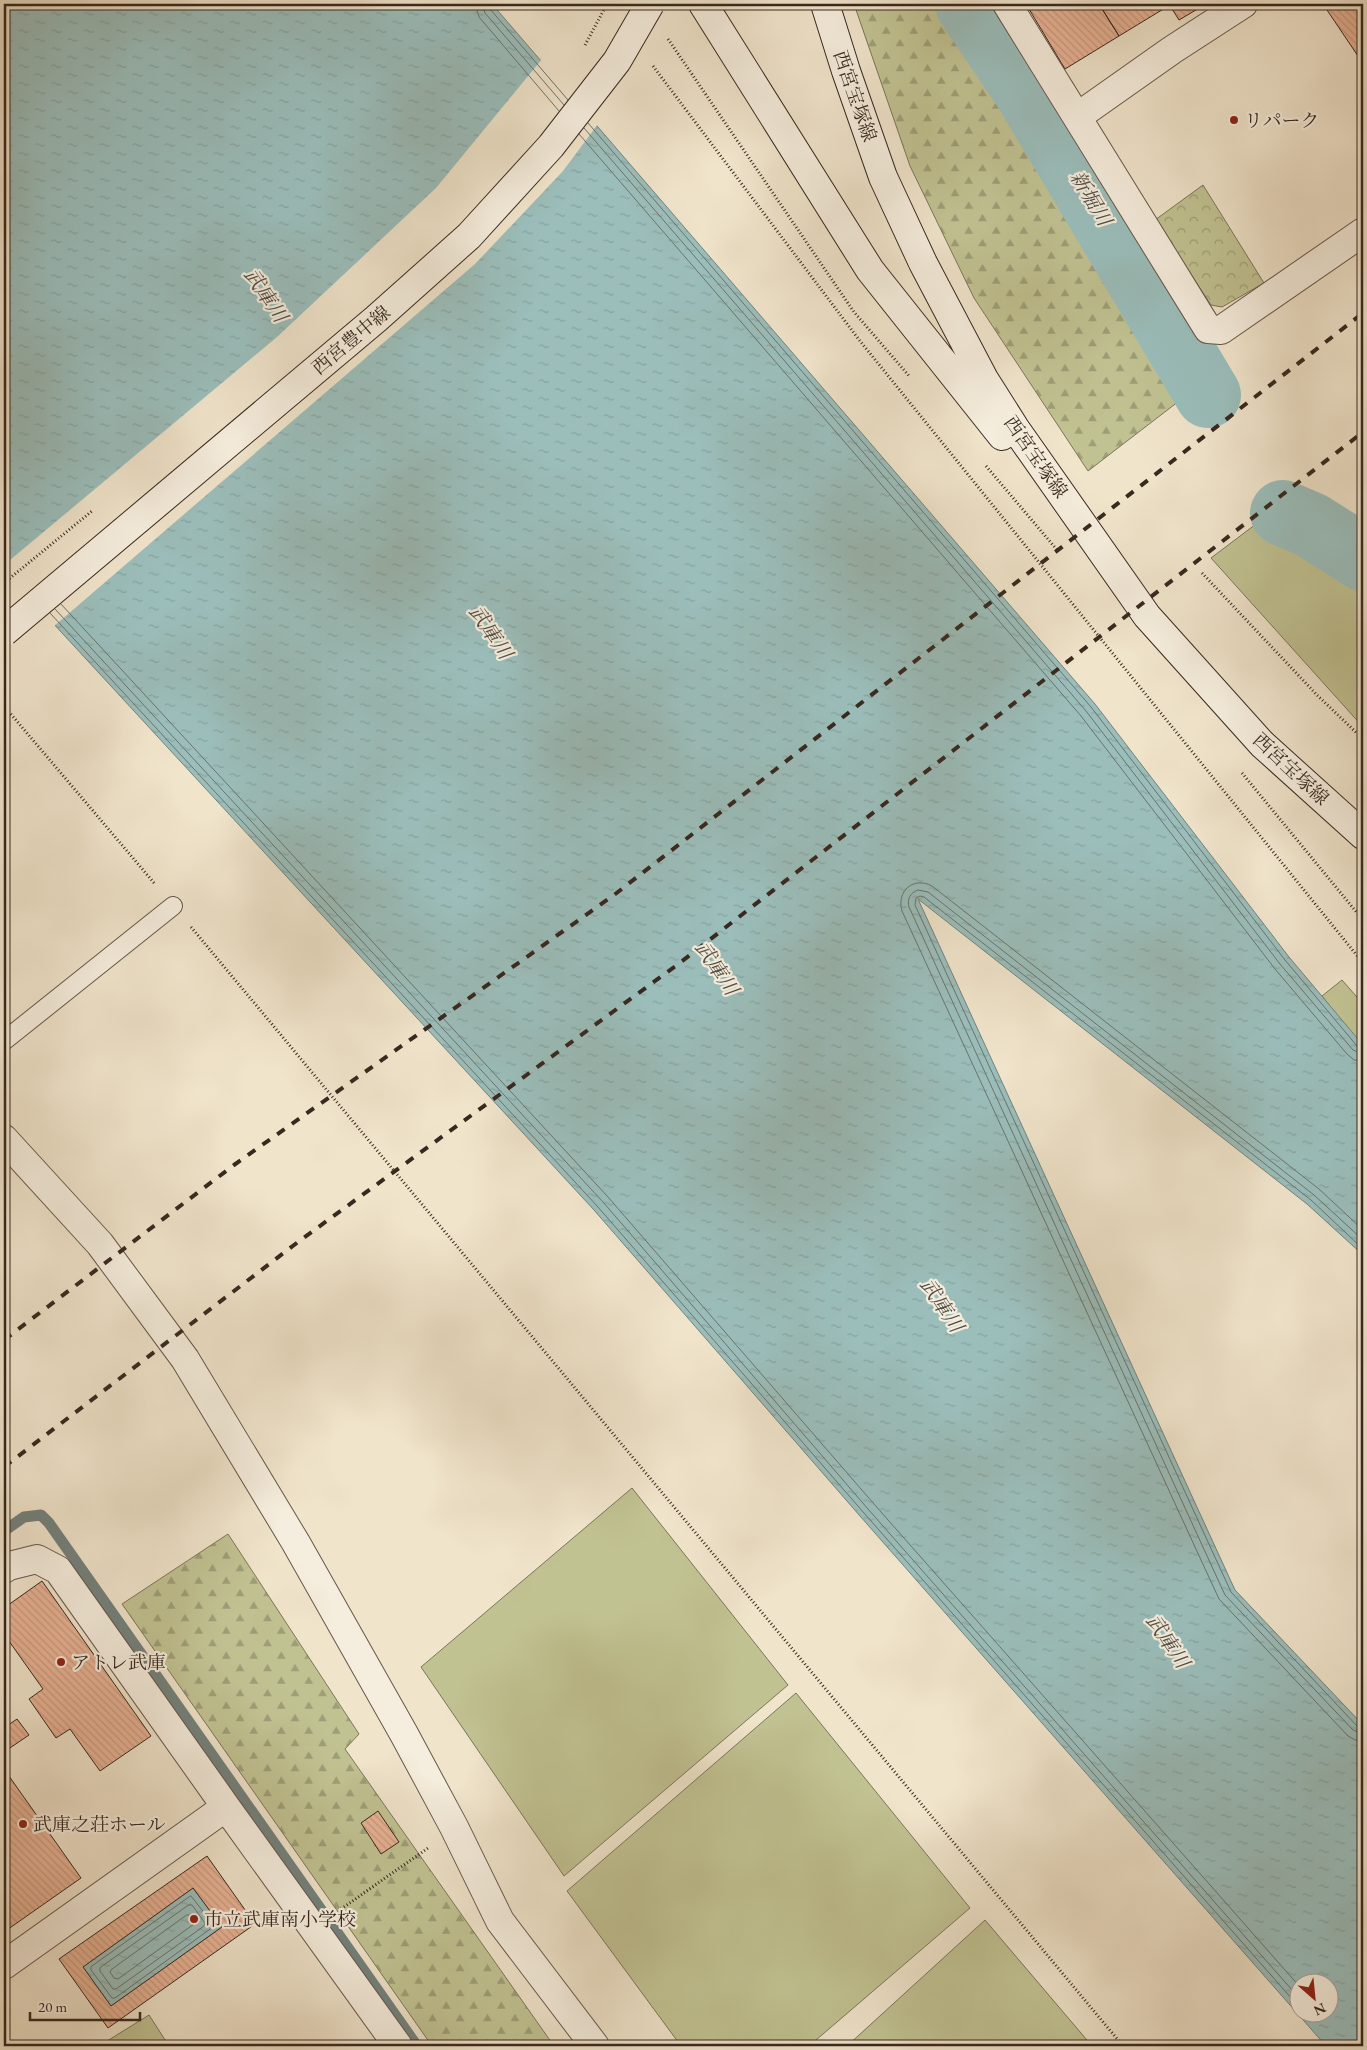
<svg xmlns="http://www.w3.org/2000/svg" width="1367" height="2050" viewBox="0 0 1367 2050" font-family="'EB Garamond','Noto Serif JP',serif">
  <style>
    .green { fill: #c1c292; stroke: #7c7558 }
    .forest { fill: url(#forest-firs); stroke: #7c7558 }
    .park { fill: url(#park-crowns); stroke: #7c7558 }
    .water { fill: url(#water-ripples); stroke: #73827d; fill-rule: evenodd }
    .pier { fill: #f0e4cb }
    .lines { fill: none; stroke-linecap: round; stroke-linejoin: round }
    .shore { stroke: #6a736d; stroke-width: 1 }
    .stream { stroke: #73827d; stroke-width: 11 }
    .river { stroke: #9bbebb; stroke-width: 66 }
    .building { fill: url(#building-back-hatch); stroke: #38281f; fill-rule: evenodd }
    .lane-casing { stroke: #66574a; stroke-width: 20 }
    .street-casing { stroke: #66574a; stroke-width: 30 }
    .secondary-casing { stroke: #38281f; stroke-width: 30 }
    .path { stroke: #38281f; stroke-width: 3; stroke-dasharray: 1 2.5; stroke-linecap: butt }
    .lane { stroke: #f5eddd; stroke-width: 18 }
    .street { stroke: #f5eddd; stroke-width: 28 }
    .secondary { stroke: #f5eddd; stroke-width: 28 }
    .rail { stroke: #38281f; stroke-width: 4; stroke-dasharray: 9 9; stroke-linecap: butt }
    .secondary-bridge-casing { stroke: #38281f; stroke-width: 30; stroke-linecap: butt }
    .secondary-bridge { stroke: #f5eddd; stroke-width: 28 }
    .poi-dot { fill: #8f2418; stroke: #f5eddd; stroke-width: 2 }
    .labels { text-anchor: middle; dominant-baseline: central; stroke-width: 4.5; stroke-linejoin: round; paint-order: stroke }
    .street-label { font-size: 19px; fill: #38281f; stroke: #f5eddd }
    .poi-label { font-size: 19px; fill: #38281f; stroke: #f5eddd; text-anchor: start }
    .water-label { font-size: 20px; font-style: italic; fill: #514e46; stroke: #f5eddd }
  </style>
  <defs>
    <pattern id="forest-firs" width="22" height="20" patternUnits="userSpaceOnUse" patternTransform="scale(1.25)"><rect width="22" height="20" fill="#c1c292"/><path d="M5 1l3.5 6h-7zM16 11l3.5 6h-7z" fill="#9e9e77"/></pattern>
    <pattern id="park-crowns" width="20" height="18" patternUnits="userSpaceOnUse" patternTransform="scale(1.25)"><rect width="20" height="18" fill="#c1c292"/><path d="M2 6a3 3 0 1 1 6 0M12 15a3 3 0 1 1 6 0" fill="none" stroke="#9e9e77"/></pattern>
    <pattern id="water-ripples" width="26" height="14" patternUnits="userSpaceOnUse" patternTransform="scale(1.25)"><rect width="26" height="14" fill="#9bbebb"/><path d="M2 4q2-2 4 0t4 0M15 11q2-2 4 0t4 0" fill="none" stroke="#86a3a0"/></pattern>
    <pattern id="building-back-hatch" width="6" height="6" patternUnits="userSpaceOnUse" patternTransform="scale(1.25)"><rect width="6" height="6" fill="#e7b294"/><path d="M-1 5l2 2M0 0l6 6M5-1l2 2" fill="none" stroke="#c7997f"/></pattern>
  </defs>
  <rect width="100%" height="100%" fill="#f0e4cb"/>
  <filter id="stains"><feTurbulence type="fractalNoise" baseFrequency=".004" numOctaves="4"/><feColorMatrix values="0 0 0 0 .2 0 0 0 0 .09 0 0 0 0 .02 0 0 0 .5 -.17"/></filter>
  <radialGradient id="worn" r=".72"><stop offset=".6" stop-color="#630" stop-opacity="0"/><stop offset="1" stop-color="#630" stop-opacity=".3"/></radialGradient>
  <path class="green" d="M 1268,515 L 1363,582 L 1363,727 L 1211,558 Z
    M 1342,980 L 1363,1004 L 1363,1048 L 1322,996 Z
    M 632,1488 L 788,1685 L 564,1876 L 421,1667 Z
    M 796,1693 L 970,1908 L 809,2046 L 681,2046 L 567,1891 Z
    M 985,1920 L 1092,2046 L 847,2046 Z
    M 149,2015 L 169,2046 L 99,2046 Z"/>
  <path class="forest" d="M 854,4 L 950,4 L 1072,187 L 1196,388 L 1088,471 L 974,298 L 910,166 Z
    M 228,1534 L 359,1734 L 345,1749 L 554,2046 L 432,2046 L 122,1604 Z"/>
  <path class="park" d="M 1203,185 L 1264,283 L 1222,307 L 1211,305 L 1155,220 Z"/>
  <path class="water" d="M 4,4 L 492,4 L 1095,704 L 1289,957 L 1363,1045 L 1363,1255 L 1307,1204 L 918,899 L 1235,1590 L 1363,1725 L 1363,2046 L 1326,2046 L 860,1516 L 594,1210 L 4,570 ZM 1300,1982 L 1330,1982 L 1330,2012 L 1300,2012 Z
    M 193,1888 L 222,1927 L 111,2006 L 83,1967 Z"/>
  <path class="pier" d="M 542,59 L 598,124 L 563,171 L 475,264 L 53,627 L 4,574 L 4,565 L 277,337 L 436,188 Z"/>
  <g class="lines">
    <path class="shore" d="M 475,4 L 479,17 L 559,111
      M 482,4 L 485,13 L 564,105
      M 489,4 L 490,9 L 568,100
      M 588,123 L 1091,707 L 1285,960 L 1357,1046 L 1363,1048
      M 584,128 L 1086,711 L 1280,964 L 1353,1050 L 1363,1054
      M 579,134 L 1081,716 L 1275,969 L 1347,1054 L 1354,1060 L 1363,1061
      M 61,604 L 608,1197 L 874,1504 L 1300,1987
      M 55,609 L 603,1202 L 868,1509 L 1300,1999
      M 50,613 L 598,1207 L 864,1513 L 1300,2008
      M 1363,1230 L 1319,1189 L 932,886 C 914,876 896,891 902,911 L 1219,1599 L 1348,1736 L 1355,1740 L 1363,1741
      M 1363,1240 L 1314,1195 L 928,892 L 918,890 C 910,893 907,899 909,907 L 1225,1595 L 1353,1730 L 1363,1734
      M 1363,1249 L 1311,1200 L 924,897 L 920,896 L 916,898 L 915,905 L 1231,1592 L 1357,1726 L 1363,1728
      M 191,1896 L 213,1924 L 213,1927 L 115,1998 L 112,1998 L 91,1970 L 91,1967 Z
      M 189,1905 L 192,1905 L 205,1923 L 204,1926 L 116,1989 L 113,1989 L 100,1971 L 100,1968 Z
      M 187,1915 L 190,1915 L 194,1921 L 194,1924 L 118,1979 L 114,1978 L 110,1972 L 111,1970 Z"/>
    <path class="stream" d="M 4,1531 L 24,1517 L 41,1515 L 49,1523 L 417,2046"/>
    <path class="river" d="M 968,4 L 1028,93 L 1208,395
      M 1283,513 L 1311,525 L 1363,558"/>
  </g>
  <path class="building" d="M 1026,4 L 1099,4 L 1119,36 L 1065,69 Z
    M 1099,4 L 1169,4 L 1170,5 L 1119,36 Z
    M 1169,4 L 1206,4 L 1179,20 Z
    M 1323,4 L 1363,4 L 1363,61 L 1362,62 Z
    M 42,1581 L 151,1736 L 100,1771 L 70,1729 L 56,1738 L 29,1699 L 43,1689 L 4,1634 L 4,1608 Z
    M 17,1719 L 29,1735 L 4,1752 L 4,1728 Z
    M 4,1769 L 81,1878 L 4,1932 Z
    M 378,1811 L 399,1842 L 381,1854 L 361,1823 Z
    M 207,1856 L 255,1924 L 108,2028 L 59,1959 ZM 193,1888 L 222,1927 L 111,2006 L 83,1967 Z"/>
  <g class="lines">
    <defs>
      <path id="lane" d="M 4,1041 L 173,906"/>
      <path id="street" d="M 1007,4 L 1208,329 L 1221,330 L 1363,232
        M 1077,117 L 1172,50 L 1243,4
        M 4,1139 L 100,1244 L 185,1359 L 296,1543 L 404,1734 L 454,1827 L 500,1921 L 595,2046
        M 4,1569 L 9,1566 L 37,1559 L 58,1570 L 226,1807 L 398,2046
        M 4,1965 L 226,1807"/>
      <path id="secondary" d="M 703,4 L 870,270 L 1002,436
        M 825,4 L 846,71 L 883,177 L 923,263 L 984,379 L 1015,428 L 1147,616 L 1262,744 L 1363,835"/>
    </defs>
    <use href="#lane" class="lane-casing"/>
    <use href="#street" class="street-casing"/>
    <use href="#secondary" class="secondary-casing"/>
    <path class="path" d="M 668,39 L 854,312 L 910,377
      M 585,45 L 607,4
      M 653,66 L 860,341 L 1363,963
      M 986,466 L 1058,551
      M 1202,573 L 1317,695 L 1363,739
      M 4,583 L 92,511
      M 4,706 L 155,884
      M 1242,773 L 1363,920
      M 191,927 L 1123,2046
      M 341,1909 L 428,1848"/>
    <use href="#lane" class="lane"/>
    <use href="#street" class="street"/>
    <use href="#secondary" class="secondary"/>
    <path class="rail" d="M 4,1340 L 234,1165 L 614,895 L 1363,313
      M 4,1467 L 298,1242 L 681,962 L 1363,432"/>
    <defs>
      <path id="secondary-bridge" d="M 4,632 L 376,319 L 469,236 L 551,146 L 617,61 L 650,4"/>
    </defs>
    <use href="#secondary-bridge" class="secondary-bridge-casing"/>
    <use href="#secondary-bridge" class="secondary-bridge"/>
  </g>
  <g class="poi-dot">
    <circle cx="1234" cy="120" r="5"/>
    <circle cx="61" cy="1662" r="5"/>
    <circle cx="23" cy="1824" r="5"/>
    <circle cx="194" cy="1919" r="5"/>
  </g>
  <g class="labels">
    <g class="street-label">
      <text transform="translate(855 96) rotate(71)">西宮宝塚線</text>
      <text transform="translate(351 340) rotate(-40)">西宮豊中線</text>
      <text transform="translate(1036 457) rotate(55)">西宮宝塚線</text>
      <text transform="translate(1291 769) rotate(43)">西宮宝塚線</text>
    </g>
    <g class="poi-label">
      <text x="1244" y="120">リパーク</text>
      <text x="71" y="1662">アトレ武庫</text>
      <text x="33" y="1824">武庫之荘ホール</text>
      <text x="204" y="1919">市立武庫南小学校</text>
    </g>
    <g class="water-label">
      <text transform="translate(1091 198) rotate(59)">新堀川</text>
      <text transform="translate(266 295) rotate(56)">武庫川</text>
      <text transform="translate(491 632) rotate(56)">武庫川</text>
      <text transform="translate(717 968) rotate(56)">武庫川</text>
      <text transform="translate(942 1305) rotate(56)">武庫川</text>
      <text transform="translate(1168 1641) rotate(56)">武庫川</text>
    </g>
  </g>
  <rect width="1367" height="2050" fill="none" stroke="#f0e4cb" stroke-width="20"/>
  <rect x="5" y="5" width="1357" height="2040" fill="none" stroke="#38281f" stroke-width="2.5"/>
  <rect x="10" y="10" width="1347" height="2030" fill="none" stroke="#38281f"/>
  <g transform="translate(1314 1998) rotate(153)"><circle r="24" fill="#f5eddd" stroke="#a99e91"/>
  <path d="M0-4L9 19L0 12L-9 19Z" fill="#8f2418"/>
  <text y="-8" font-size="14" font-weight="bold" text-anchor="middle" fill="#38281f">N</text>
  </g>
  <path d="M30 2012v8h110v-8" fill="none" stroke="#38281f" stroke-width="2.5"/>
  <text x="38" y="2012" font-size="15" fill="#38281f" stroke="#f5eddd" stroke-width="4" paint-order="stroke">20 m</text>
  <rect width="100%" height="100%" filter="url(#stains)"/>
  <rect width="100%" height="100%" fill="url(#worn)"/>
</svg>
